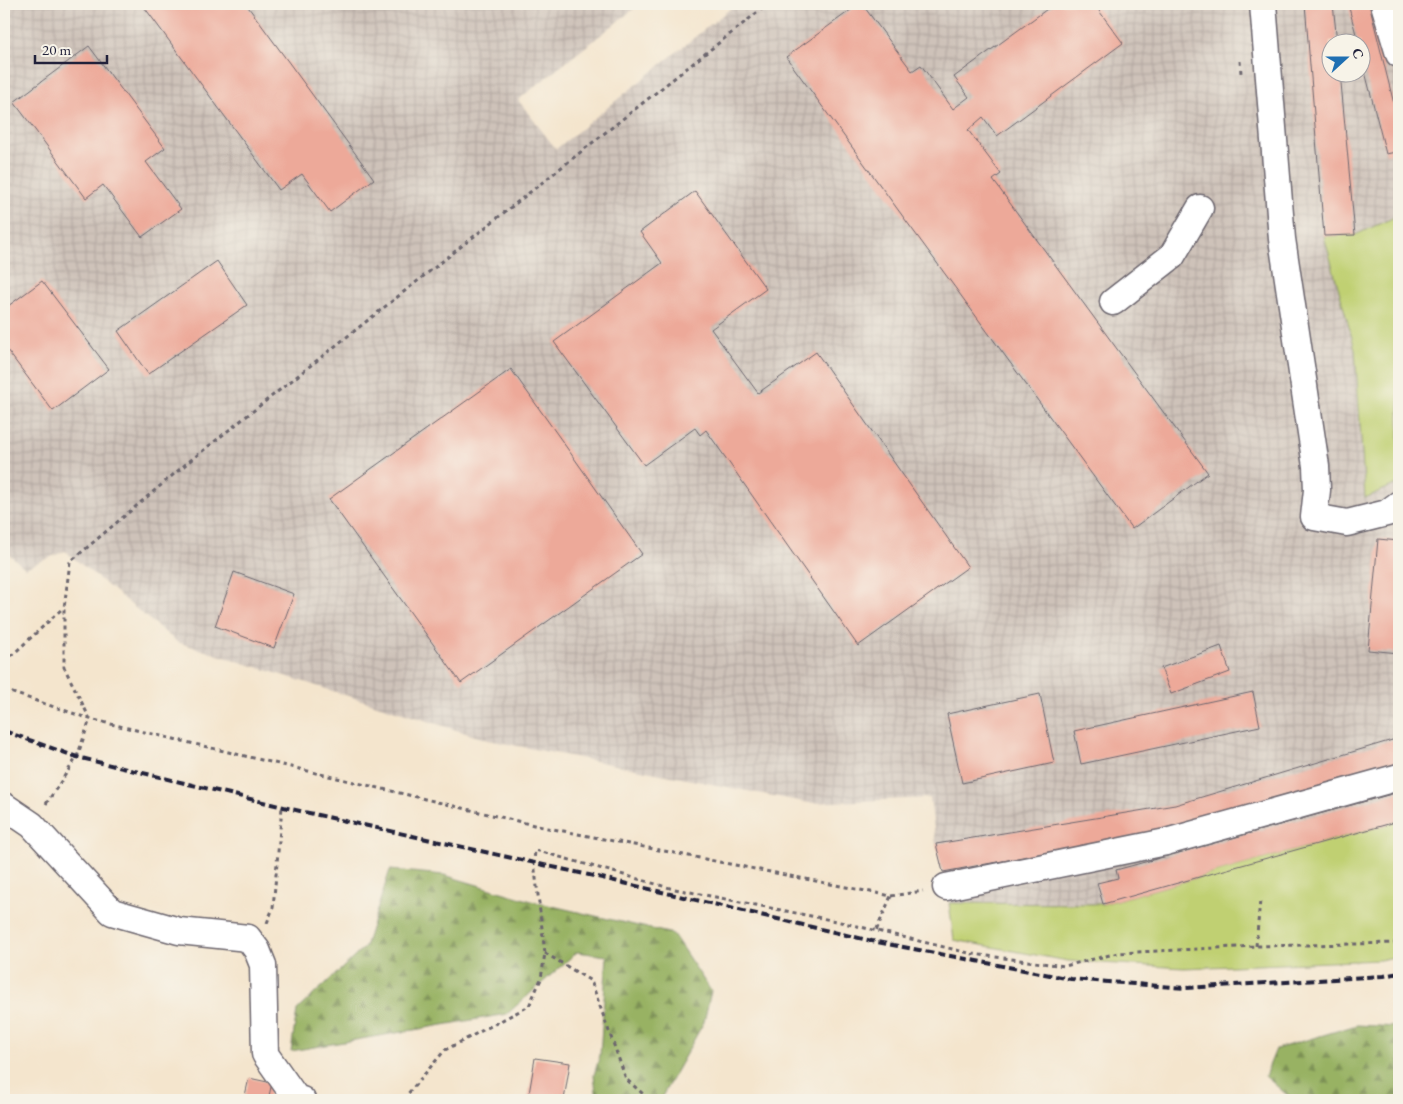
<svg xmlns="http://www.w3.org/2000/svg" width="1403" height="1104" viewBox="0 0 1403 1104" font-family="'EB Garamond',serif">
  <style>
    .industrial { fill: url(#industrial-grid); fill-rule: evenodd }
    .grass { fill: #c0d072; stroke: #717956 }
    .forest { fill: url(#forest-firs); stroke: #5d6a50 }
    .building { fill: #eda999 }
    .lines { fill: none; stroke-linecap: round; stroke-linejoin: round }
    .minor-casing { stroke: #6c666e; stroke-width: 29 }
    .path { stroke: #6c666e; stroke-width: 3; stroke-dasharray: 4 4; stroke-linecap: butt }
    .minor { stroke: #fff; stroke-width: 26 }
    .rail { stroke: #22223b; stroke-width: 4; stroke-dasharray: 8 4; stroke-linecap: butt }
  </style>
  <defs>
    <pattern id="industrial-grid" width="8" height="8" patternUnits="userSpaceOnUse" patternTransform="scale(1.25)"><rect width="8" height="8" fill="#cec2b9"/><path d="M0 4h8M4 0v8" fill="none" stroke="#b1a6a0"/></pattern>
    <pattern id="forest-firs" width="22" height="20" patternUnits="userSpaceOnUse" patternTransform="scale(1.25)"><rect width="22" height="20" fill="#98b264"/><path d="M5 1l3.5 6h-7zM16 11l3.5 6h-7z" fill="#7c9054"/></pattern>
  </defs>
  <rect width="100%" height="100%" fill="#f7f3e8"/>
  <filter id="ink" filterUnits="userSpaceOnUse"><feTurbulence type="fractalNoise" baseFrequency=".02" numOctaves="2"/><feDisplacementMap in="SourceGraphic" scale="10" xChannelSelector="R" yChannelSelector="G"/><feConvolveMatrix kernelMatrix="1 2 1 2 8 2 1 2 1" color-interpolation-filters="sRGB"/></filter>
  <filter id="wash" filterUnits="userSpaceOnUse"><feTurbulence type="fractalNoise" baseFrequency=".0096" numOctaves="4" result="noise"/><feDisplacementMap in="SourceGraphic" scale="20" xChannelSelector="R" yChannelSelector="G"/><feGaussianBlur stdDeviation="1.12" result="paint"/><feColorMatrix in="noise" values="0 0 0 0 0 0 0 0 0 0 0 0 0 0 0 0 0 1.4 0 .05"/><feComposite in="paint" operator="in"/></filter>
  <g filter="url(#wash)">
    <rect width="100%" height="100%" fill="#f4e5cd"/>
    <path class="industrial" d="M 4,4 L 640,4 L 518,100 L 556,149 L 736,4 L 1399,4 L 1399,821 L 1103,904 L 949,903 L 936,844 L 930,798 L 809,803 L 488,740 L 177,642 L 65,551 L 25,568 L 4,550 ZM 1330,42 L 1360,42 L 1360,72 L 1330,72 Z"/>
    <path class="grass" d="M 1399,215 L 1399,483 L 1365,498 L 1355,349 L 1324,236 L 1355,235 Z
      M 1399,821 L 1399,956 L 1380,960 L 1184,968 L 1068,961 L 954,940 L 949,903 L 1103,904 Z"/>
    <path class="forest" d="M 390,870 L 444,875 L 535,902 L 673,934 L 711,991 L 704,1022 L 660,1100 L 597,1100 L 594,1075 L 600,1055 L 607,956 L 577,952 L 507,1014 L 291,1051 L 297,1010 L 365,947 Z
      M 1357,1025 L 1399,1027 L 1399,1100 L 1293,1100 L 1265,1076 L 1276,1049 Z"/>
    <g id="blocks">
      <path class="building" d="M 142,4 L 246,4 L 374,179 L 330,212 L 302,174 L 279,190 Z
        M 859,4 L 862,4 L 912,71 L 921,65 L 953,109 L 969,97 L 954,77 L 1054,4 L 1094,4 L 1123,43 L 997,136 L 983,117 L 968,130 L 1001,174 L 993,180 L 1208,473 L 1132,529 L 786,57 Z
        M 1305,4 L 1333,4 L 1337,42 L 1330,42 L 1330,72 L 1340,72 L 1355,235 L 1324,236 Z
        M 1348,4 L 1369,4 L 1399,124 L 1399,160 L 1396,152 L 1386,154 L 1360,52 L 1360,42 L 1358,42 Z
        M 89,46 L 165,148 L 146,162 L 181,209 L 142,237 L 103,185 L 86,198 L 14,102 Z
        M 695,191 L 766,289 L 711,329 L 758,393 L 816,352 L 968,567 L 858,646 L 706,430 L 700,435 L 695,428 L 644,465 L 554,342 L 662,263 L 640,232 Z
        M 217,261 L 247,305 L 148,374 L 118,331 Z
        M 42,281 L 109,369 L 53,411 L 4,346 L 4,309 Z
        M 511,369 L 642,554 L 461,683 L 329,499 Z
        M 1378,539 L 1399,541 L 1399,653 L 1368,650 Z
        M 234,572 L 294,594 L 274,648 L 215,626 Z
        M 1221,646 L 1230,672 L 1171,694 L 1161,668 Z
        M 1253,692 L 1260,726 L 1081,764 L 1074,731 Z
        M 1040,694 L 1054,763 L 962,783 L 947,714 Z
        M 1399,738 L 1399,763 L 1176,829 L 943,872 L 936,844 L 1175,805 Z
        M 1399,792 L 1399,821 L 1103,904 L 1097,883 L 1118,878 L 1116,870 Z
        M 535,1058 L 570,1063 L 564,1100 L 528,1100 Z
        M 249,1078 L 272,1083 L 268,1100 L 244,1100 Z"/>
    </g>
  </g>
  <g filter="url(#ink)">
    <use href="#blocks" fill-opacity="0" stroke="#6c666e" stroke-width="1"/>
    <g class="lines">
      <defs>
        <path id="minor" d="M 1263,4 L 1282,239 L 1316,466 L 1317,490 L 1314,517 L 1347,523 L 1387,513 L 1399,504
          M 1384,4 L 1399,54
          M 1113,302 L 1172,256 L 1200,208
          M 4,806 L 32,825 L 112,912 L 179,931 L 248,938 L 257,950 L 263,965 L 265,1054 L 296,1098 L 302,1100
          M 946,887 L 1166,842 L 1399,777"/>
      </defs>
      <use href="#minor" class="minor-casing"/>
      <path class="path" d="M 1240,61 L 1241,73
        M 4,660 L 9,658 L 63,608
        M 4,690 L 90,719 L 538,826 L 891,896 L 876,931
        M 46,804 L 77,757 L 90,719 L 64,667 L 64,608 L 70,562 L 186,464 L 768,4
        M 891,896 L 923,891
        M 267,923 L 273,908 L 282,807
        M 1256,946 L 1260,900
        M 545,953 L 591,981 L 626,1079 L 650,1100
        M 405,1100 L 406,1096 L 445,1050 L 529,1006 L 541,979 L 545,953 L 534,862 L 535,850 L 670,888 L 836,921 L 973,954 L 1065,966 L 1118,953 L 1256,946 L 1399,943"/>
      <use href="#minor" class="minor"/>
      <path class="rail" d="M 4,731 L 77,757 L 300,811 L 589,875 L 872,941 L 1071,979 L 1185,988 L 1384,976 L 1399,973"/>
    </g>
  </g>
  <rect width="1403" height="1104" fill="none" stroke="#f7f3e8" stroke-width="20"/>
  <g transform="translate(1346 58) rotate(69)"><circle r="24" fill="#f7f3e8" stroke="#a29fa3"/>
  <path d="M0-4L9 19L0 12L-9 19Z" fill="#1f6fb2"/>
  <text y="-8" font-size="14" font-weight="bold" text-anchor="middle" fill="#22223b">С</text>
  </g>
  <path d="M35 55v8h72v-8" fill="none" stroke="#22223b" stroke-width="2.5"/>
  <text x="42" y="55" font-size="15" fill="#22223b" stroke="#f7f3e8" stroke-width="4" paint-order="stroke">20 m</text>
</svg>
